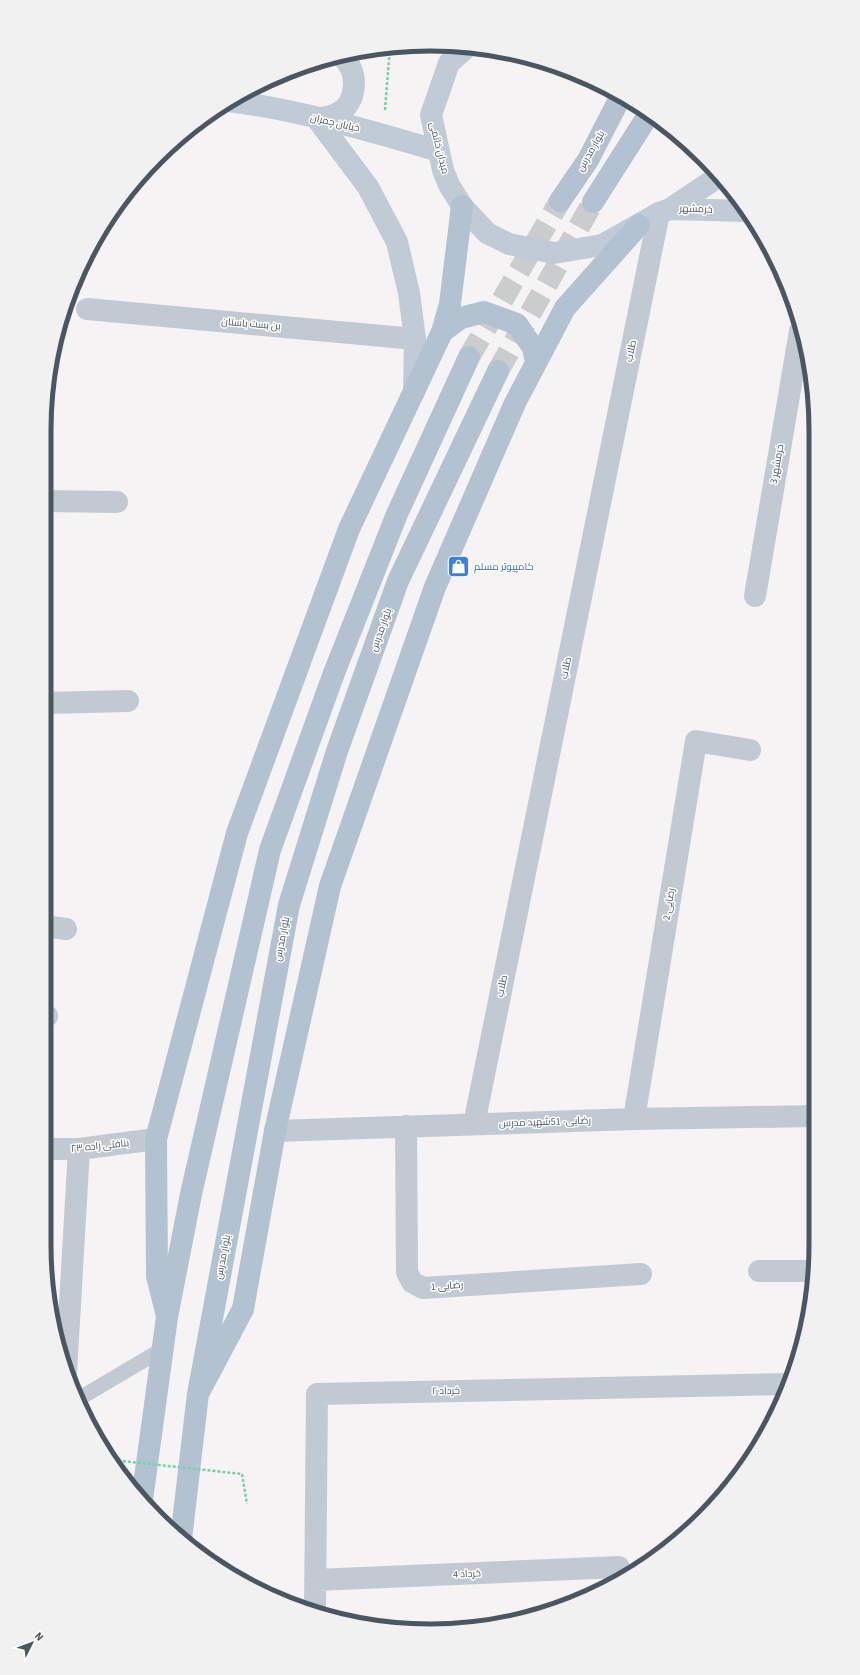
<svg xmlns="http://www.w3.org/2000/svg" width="860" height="1675" viewBox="0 0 860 1675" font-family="'Source Sans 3',Cairo,sans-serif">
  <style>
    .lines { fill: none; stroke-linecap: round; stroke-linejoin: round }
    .primary-tunnel { stroke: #caccce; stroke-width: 22; stroke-dasharray: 22 11; stroke-linecap: butt }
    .path { stroke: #7ad0a6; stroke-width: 2.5; stroke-dasharray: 3 2; stroke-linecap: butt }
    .service { stroke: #c1cad2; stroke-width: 15 }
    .minor { stroke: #c1cad2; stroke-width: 22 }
    .secondary { stroke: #c1cbd6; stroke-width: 22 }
    .primary { stroke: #b3c2d1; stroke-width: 22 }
    .path-bridge { stroke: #7ad0a6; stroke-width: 2.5; stroke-dasharray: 3 2; stroke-linecap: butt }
    .labels { text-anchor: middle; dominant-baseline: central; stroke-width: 3; stroke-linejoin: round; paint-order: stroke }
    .street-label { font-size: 10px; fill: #4a5661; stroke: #fff }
    .shop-label { font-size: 10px; fill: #366cbe; stroke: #fff; text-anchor: start }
    .rim { fill: none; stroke: #4a5661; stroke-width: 5 }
  </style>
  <rect width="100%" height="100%" fill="#f5f3f3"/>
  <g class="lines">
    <path class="primary-tunnel" d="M 469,357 L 560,201
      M 498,371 L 593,202"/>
    <path class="path" d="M 385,110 L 390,47
      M 92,1420 L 92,1418
      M 242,1474 L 247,1504"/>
    <path class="service" d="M 80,1398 L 163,1349"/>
    <path class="minor" d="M 87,309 L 415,339
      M 45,501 L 117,502
      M 755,596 L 800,331
      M 45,703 L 128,701
      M 44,926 L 66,929
      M 44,1015 L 47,1016
      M 634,1119 L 696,741 L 750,750
      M 474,1124 L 659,213
      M 406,1126 L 407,1272 L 412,1282 L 423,1288 L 641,1274
      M 275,1131 L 634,1119 L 815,1116
      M 44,1149 L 79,1149 L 156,1139
      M 759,1271 L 815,1271
      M 66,1373 L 79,1149
      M 315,1580 L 619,1567
      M 315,1609 L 317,1394 L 788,1384"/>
    <path class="secondary" d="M 467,47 L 449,63 L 431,115 L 443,170 L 449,185 L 462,206 L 487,233 L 509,244 L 554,253 L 602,245 L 659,213 L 670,209 L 718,177
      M 341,56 C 360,69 358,105 336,114 C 330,117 323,117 317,119 L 368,187 L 397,242 L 409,293 L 415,339 L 414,392
      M 229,101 C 300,110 370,131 439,151
      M 670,209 L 746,211"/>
    <path class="primary" d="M 560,201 L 588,160 L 621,96
      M 593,202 L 649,114
      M 442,332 L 461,318 L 484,312 L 517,324 L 533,348 L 536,362
      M 166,1312 L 157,1276 L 156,1139 L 237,833 L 349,529 L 442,332 L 450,304 L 462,206
      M 198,1394 L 243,1309 L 275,1131 L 330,886 L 435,587 L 515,403 L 565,308 L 639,225
      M 142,1500 L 167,1317 L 191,1194 L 270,850 L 334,673 L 397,514 L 469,357
      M 181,1539 L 198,1394 L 289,905 L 337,751 L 398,581 L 498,371"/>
    <path class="path-bridge" d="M 113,1460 L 242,1474"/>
  </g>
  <defs>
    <symbol id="shop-square" viewBox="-11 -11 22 22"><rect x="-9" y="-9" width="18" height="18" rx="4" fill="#3f7fe0" stroke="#fff"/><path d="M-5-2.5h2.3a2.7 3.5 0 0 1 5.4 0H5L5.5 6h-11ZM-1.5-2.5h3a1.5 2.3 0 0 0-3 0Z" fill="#fff"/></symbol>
  </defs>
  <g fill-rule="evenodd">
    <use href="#shop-square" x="446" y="554" width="25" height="25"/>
  </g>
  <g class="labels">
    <g class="street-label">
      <text transform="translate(335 123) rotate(13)">خیابان چمران</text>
      <text transform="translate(439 148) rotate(76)">میدان خاتمی</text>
      <text transform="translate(591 151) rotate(-60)">بلوار مدرس</text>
      <text transform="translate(696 209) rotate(2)">خرمشهر</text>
      <text transform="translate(251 324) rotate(5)">بن بست باستان</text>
      <text transform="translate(631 351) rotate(-79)">طلاب</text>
      <text transform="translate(777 464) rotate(-80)">خرمشهر 3</text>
      <text transform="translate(381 630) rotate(-70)">بلوار مدرس</text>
      <text transform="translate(566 668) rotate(-79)">طلاب</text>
      <text transform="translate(669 904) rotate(-81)">رضایی 2</text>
      <text transform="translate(282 939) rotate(-79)">بلوار مدرس</text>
      <text transform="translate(502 986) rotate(-79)">طلاب</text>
      <text transform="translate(545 1122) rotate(-2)">رضایی- 51شهید مدرس</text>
      <text transform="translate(100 1146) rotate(-6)">بنافتی زاده ۲۳</text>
      <text transform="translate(223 1257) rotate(-79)">بلوار مدرس</text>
      <text transform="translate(447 1286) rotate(-4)">رضایی 1</text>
      <text transform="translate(446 1391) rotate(-1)">خرداد ۲</text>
      <text transform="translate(467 1574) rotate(-3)">خرداد 4</text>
    </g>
    <g class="shop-label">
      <text x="474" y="567">کامپیوتر مسلم</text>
    </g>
  </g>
  <path d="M0 0H860V1675H0ZM430 51H430A379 379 0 0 1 809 430V1245A379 379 0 0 1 430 1624H430A379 379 0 0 1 51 1245V430A379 379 0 0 1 430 51Z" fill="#f1f1f2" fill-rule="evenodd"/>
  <path class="rim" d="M430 51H430A379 379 0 0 1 809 430V1245A379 379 0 0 1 430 1624H430A379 379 0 0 1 51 1245V430A379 379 0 0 1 430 51Z"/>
  <g transform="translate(32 1643) rotate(48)" stroke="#ffffff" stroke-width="3" paint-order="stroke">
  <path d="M0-3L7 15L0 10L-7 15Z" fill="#4a5661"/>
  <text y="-6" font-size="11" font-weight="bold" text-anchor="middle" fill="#4a5661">N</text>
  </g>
</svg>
